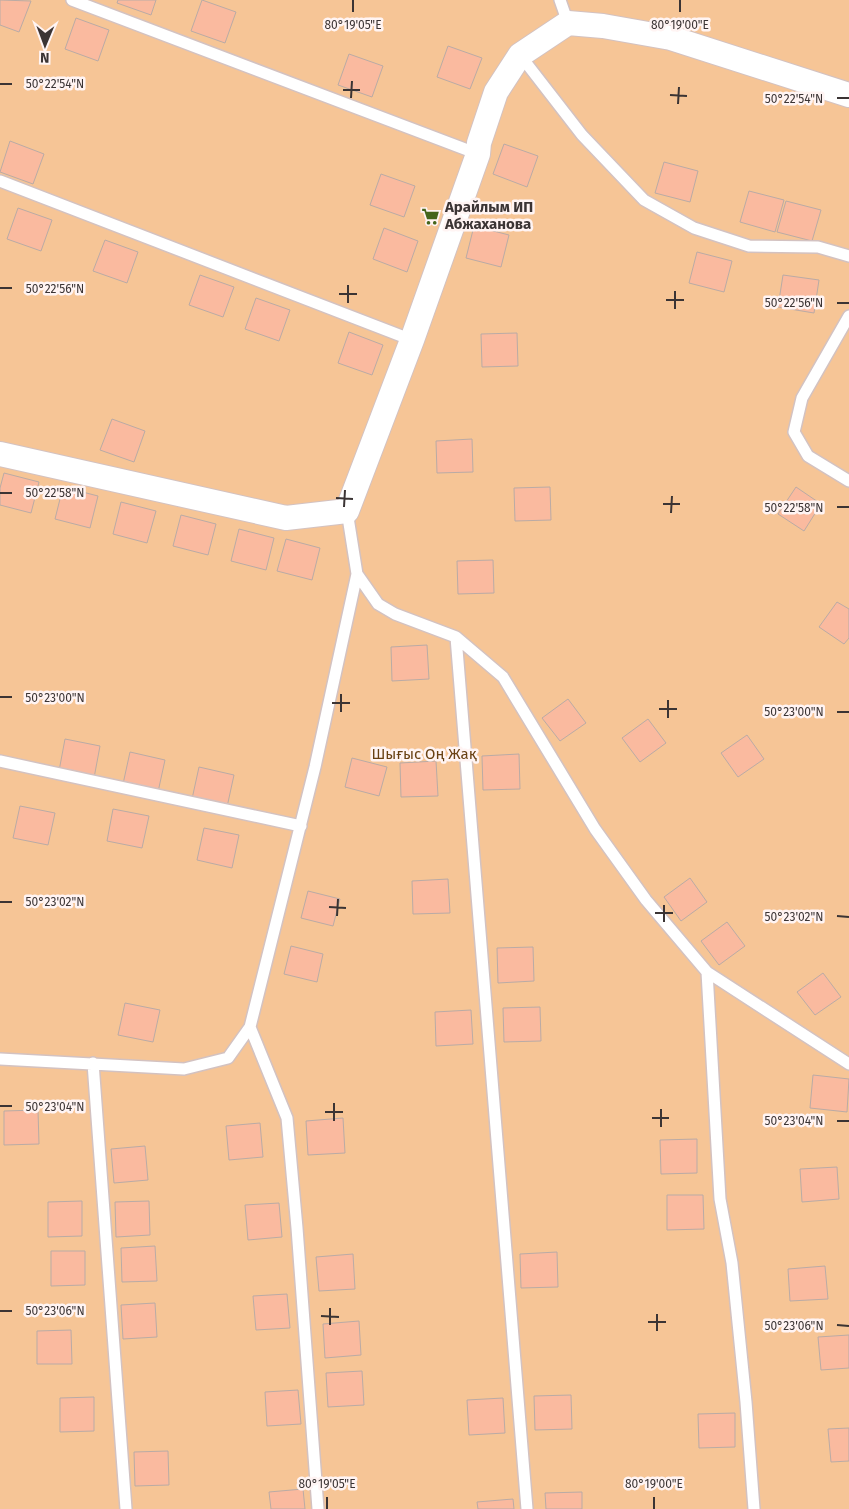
<svg xmlns="http://www.w3.org/2000/svg" width="849" height="1509" viewBox="0 0 849 1509" font-family="'Fira Sans',sans-serif">
  <style>
    .green { fill: #f6c596 }
    .building { fill: #faba9f; stroke: #baaba5 }
    .lines { fill: none; stroke-linecap: round; stroke-linejoin: round }
    .service-casing { stroke: #d3c2c1; stroke-width: 14 }
    .minor-casing { stroke: #d3c2c1; stroke-width: 26 }
    .service { stroke: #fff; stroke-width: 11 }
    .minor { stroke: #fff; stroke-width: 24 }
    .ticks { fill: none; stroke: #3b3434; stroke-width: 2 }
    .labels { text-anchor: middle; dominant-baseline: central; stroke-width: 5; stroke-linejoin: round; paint-order: stroke }
    .poi-label { font-size: 15px; font-weight: bold; fill: #3b3434; stroke: #fff4f3; text-anchor: start }
    .park-label { font-size: 15px; fill: #694113; stroke: #fff4f3 }
    .ticks-label { font-size: 12px; text-anchor: middle; fill: #3b3434; stroke: #fff4f3; stroke-width: 5; stroke-linejoin: round; paint-order: stroke }
  </style>
  <rect width="100%" height="100%" fill="#fff4f3"/>
  <path class="green" d="M 0,0 L 849,0 L 849,1509 L 0,1509 Z"/>
  <path class="building" d="M 0,0 L 31,1 L 19,32 L 0,25 Z
    M 118,0 L 156,0 L 151,15 L 117,3 Z
    M 202,0 L 236,12 L 225,43 L 191,31 Z
    M 76,18 L 109,30 L 98,61 L 65,49 Z
    M 448,46 L 482,58 L 470,89 L 437,77 Z
    M 349,54 L 383,66 L 372,97 L 338,85 Z
    M 10,141 L 44,154 L 33,184 L 0,172 Z
    M 504,144 L 538,156 L 527,187 L 493,174 Z
    M 664,162 L 698,171 L 690,202 L 655,193 Z
    M 381,174 L 415,186 L 404,217 L 370,205 Z
    M 749,191 L 784,200 L 775,232 L 740,222 Z
    M 786,201 L 821,210 L 812,241 L 777,232 Z
    M 18,208 L 52,220 L 41,251 L 7,239 Z
    M 474,226 L 509,235 L 501,267 L 466,258 Z
    M 384,228 L 418,241 L 407,272 L 373,259 Z
    M 105,240 L 138,252 L 127,283 L 93,271 Z
    M 697,252 L 732,261 L 724,292 L 689,283 Z
    M 200,275 L 234,287 L 223,317 L 189,305 Z
    M 783,275 L 819,280 L 814,313 L 778,307 Z
    M 256,298 L 290,310 L 279,341 L 245,329 Z
    M 349,332 L 383,345 L 372,375 L 338,363 Z
    M 517,333 L 518,366 L 482,367 L 481,334 Z
    M 112,419 L 145,431 L 134,462 L 100,450 Z
    M 472,439 L 473,472 L 437,473 L 436,441 Z
    M 4,473 L 39,482 L 31,513 L 0,505 L 0,488 Z
    M 63,487 L 98,496 L 90,528 L 55,519 Z
    M 550,487 L 551,520 L 515,521 L 514,488 Z
    M 796,487 L 821,504 L 804,531 L 778,514 Z
    M 121,502 L 156,511 L 147,543 L 113,534 Z
    M 181,515 L 216,524 L 208,555 L 173,546 Z
    M 239,529 L 274,538 L 266,570 L 231,561 Z
    M 286,539 L 320,548 L 312,580 L 277,571 Z
    M 493,560 L 494,593 L 458,594 L 457,561 Z
    M 837,602 L 849,609 L 849,638 L 844,644 L 819,627 Z
    M 427,645 L 429,679 L 392,681 L 391,647 Z
    M 568,699 L 586,723 L 560,741 L 542,718 Z
    M 648,719 L 666,743 L 640,762 L 622,738 Z
    M 747,735 L 764,759 L 738,777 L 721,753 Z
    M 65,739 L 100,746 L 94,778 L 59,771 Z
    M 130,752 L 165,760 L 158,792 L 123,784 Z
    M 519,754 L 520,789 L 483,790 L 482,756 Z
    M 352,758 L 387,767 L 379,796 L 345,787 Z
    M 436,761 L 438,796 L 401,797 L 400,763 Z
    M 199,767 L 234,775 L 227,807 L 192,799 Z
    M 20,806 L 55,813 L 48,845 L 13,838 Z
    M 113,809 L 149,816 L 142,848 L 107,841 Z
    M 204,828 L 239,835 L 232,868 L 197,860 Z
    M 690,878 L 707,902 L 681,921 L 664,897 Z
    M 448,879 L 450,913 L 413,914 L 412,881 Z
    M 308,891 L 340,899 L 333,926 L 301,918 Z
    M 727,922 L 745,946 L 719,965 L 701,941 Z
    M 291,946 L 323,954 L 317,982 L 284,974 Z
    M 533,947 L 534,981 L 498,983 L 497,948 Z
    M 823,973 L 841,997 L 815,1015 L 797,992 Z
    M 125,1003 L 160,1010 L 153,1042 L 118,1035 Z
    M 540,1007 L 541,1041 L 504,1042 L 503,1008 Z
    M 471,1010 L 473,1044 L 436,1046 L 435,1012 Z
    M 813,1075 L 849,1079 L 847,1112 L 810,1108 Z
    M 38,1110 L 39,1144 L 4,1145 L 4,1111 Z
    M 343,1118 L 345,1153 L 308,1155 L 306,1121 Z
    M 260,1123 L 263,1157 L 229,1160 L 226,1126 Z
    M 697,1139 L 697,1173 L 661,1174 L 660,1140 Z
    M 145,1146 L 148,1180 L 114,1183 L 111,1149 Z
    M 837,1167 L 839,1199 L 802,1202 L 800,1169 Z
    M 667,1195 L 703,1195 L 704,1229 L 667,1230 Z
    M 82,1201 L 82,1236 L 48,1237 L 48,1202 Z
    M 149,1201 L 150,1235 L 116,1237 L 115,1202 Z
    M 279,1203 L 282,1237 L 248,1240 L 245,1205 Z
    M 155,1246 L 157,1281 L 122,1282 L 121,1248 Z
    M 51,1251 L 85,1251 L 85,1285 L 51,1286 Z
    M 557,1252 L 558,1287 L 521,1288 L 520,1254 Z
    M 353,1254 L 355,1289 L 319,1291 L 316,1257 Z
    M 825,1266 L 828,1299 L 790,1301 L 788,1269 Z
    M 287,1294 L 290,1328 L 256,1330 L 253,1296 Z
    M 155,1303 L 157,1337 L 123,1339 L 121,1305 Z
    M 359,1321 L 361,1355 L 325,1358 L 323,1324 Z
    M 71,1330 L 72,1364 L 37,1364 L 37,1331 Z
    M 849,1335 L 849,1368 L 821,1370 L 818,1337 Z
    M 362,1371 L 364,1405 L 328,1407 L 326,1373 Z
    M 298,1390 L 301,1424 L 267,1426 L 265,1392 Z
    M 571,1395 L 572,1429 L 535,1430 L 534,1396 Z
    M 94,1397 L 94,1431 L 60,1432 L 60,1398 Z
    M 503,1398 L 505,1433 L 469,1435 L 467,1400 Z
    M 735,1413 L 735,1447 L 699,1448 L 698,1414 Z
    M 849,1428 L 849,1461 L 831,1462 L 828,1429 Z
    M 168,1451 L 169,1485 L 135,1486 L 134,1452 Z
    M 303,1489 L 305,1509 L 271,1509 L 269,1492 Z
    M 582,1492 L 582,1509 L 546,1509 L 545,1493 Z
    M 513,1499 L 514,1509 L 478,1509 L 477,1502 Z"/>
  <g class="lines">
    <defs>
      <path id="service" d="M 72,0 L 478,154
        M 560,0 L 568,23
        M 520,55 L 582,135 L 644,200 L 694,228 L 749,246 L 818,247 L 849,256
        M 0,181 L 412,340
        M 849,316 L 802,398 L 794,432 L 808,456 L 849,481
        M 357,574 L 378,604 L 395,614 L 456,637 L 503,677 L 595,829 L 646,900 L 707,972 L 849,1064
        M 456,637 L 527,1509
        M 0,761 L 301,826
        M 707,972 L 720,1199 L 732,1263 L 746,1402 L 754,1509
        M 250,1027 L 287,1118 L 297,1228 L 318,1509
        M 0,1059 L 184,1069 L 228,1058 L 250,1027 L 315,767 L 357,574 L 347,511
        M 93,1063 L 126,1509"/>
      <path id="minor" d="M 0,454 L 286,518 L 347,511 L 412,340 L 478,154 L 479,143 L 496,92 L 520,55 L 568,23 L 603,26 L 671,38 L 849,95"/>
    </defs>
    <use href="#service" class="service-casing"/>
    <use href="#minor" class="minor-casing"/>
    <use href="#service" class="service"/>
    <use href="#minor" class="minor"/>
  </g>
  <path class="ticks" d="M 353,12 L 353,0M 680,12 L 680,0M 0,84 L 12,84M 343,90 L 360,90M 670,95 L 687,96M 351,98 L 352,81M 837,98 L 849,98M 678,104 L 679,87M 0,288 L 12,288M 339,294 L 357,294M 666,300 L 684,300M 348,303 L 348,285M 837,303 L 849,303M 675,309 L 675,291M 0,493 L 12,493M 336,498 L 353,499M 663,504 L 680,504M 344,507 L 345,490M 837,507 L 849,507M 671,513 L 672,496M 0,697 L 12,697M 332,703 L 350,703M 659,709 L 677,709M 341,712 L 341,694M 837,712 L 849,712M 668,718 L 668,700M 0,902 L 12,902M 329,907 L 346,908M 655,913 L 673,913M 337,916 L 338,899M 837,916 L 849,917M 664,922 L 664,905M 0,1106 L 12,1106M 325,1112 L 343,1112M 652,1118 L 669,1118M 334,1121 L 334,1103M 837,1121 L 849,1121M 661,1127 L 661,1109M 0,1311 L 12,1311M 321,1316 L 339,1317M 648,1322 L 666,1322M 330,1325 L 330,1308M 837,1325 L 849,1326M 657,1331 L 657,1314M 327,1509 L 327,1497M 654,1509 L 654,1497"/>
  <defs>
    <symbol id="supermarket-bare" viewBox="-9 -9 18 18"><path d="M-6-5.5h2.5l.6 2H6L4.5 2H-2.5L-4.4-4H-6ZM-1.5 3.2a1.3 1.3 0 1 0 .1 0ZM3 3.2a1.3 1.3 0 1 0 .1 0Z" fill="#45651b" stroke="#fff4f3" stroke-width="2.5" paint-order="stroke"/></symbol>
  </defs>
  <g fill-rule="evenodd">
    <use href="#supermarket-bare" x="418" y="204" width="25" height="25"/>
  </g>
  <g class="labels">
    <g class="poi-label">
      <text x="445" y="207">Арайлым ИП<tspan x="445" dy="17">Абжаханова</tspan></text>
    </g>
    <g class="park-label">
      <text x="424" y="754">Шығыс Оң Жақ</text>
    </g>
  </g>
  <g class="ticks-label">
    <text x="353" y="29">80°19'05"E</text>
    <text x="680" y="29">80°19'00"E</text>
    <text x="55" y="88">50°22'54"N</text>
    <text x="794" y="103">50°22'54"N</text>
    <text x="55" y="293">50°22'56"N</text>
    <text x="794" y="307">50°22'56"N</text>
    <text x="55" y="497">50°22'58"N</text>
    <text x="794" y="512">50°22'58"N</text>
    <text x="55" y="702">50°23'00"N</text>
    <text x="794" y="716">50°23'00"N</text>
    <text x="55" y="906">50°23'02"N</text>
    <text x="794" y="921">50°23'02"N</text>
    <text x="55" y="1111">50°23'04"N</text>
    <text x="794" y="1125">50°23'04"N</text>
    <text x="55" y="1315">50°23'06"N</text>
    <text x="794" y="1330">50°23'06"N</text>
    <text x="327" y="1488">80°19'05"E</text>
    <text x="654" y="1488">80°19'00"E</text>
  </g>
  <g transform="translate(45 45) rotate(181)" stroke="#fff4f3" stroke-width="4" paint-order="stroke">
  <path d="M0-4L9 19L0 12L-9 19Z" fill="#3b3434"/>
  <text y="-8" font-size="14" font-weight="bold" text-anchor="middle" fill="#3b3434">N</text>
  </g>
</svg>
